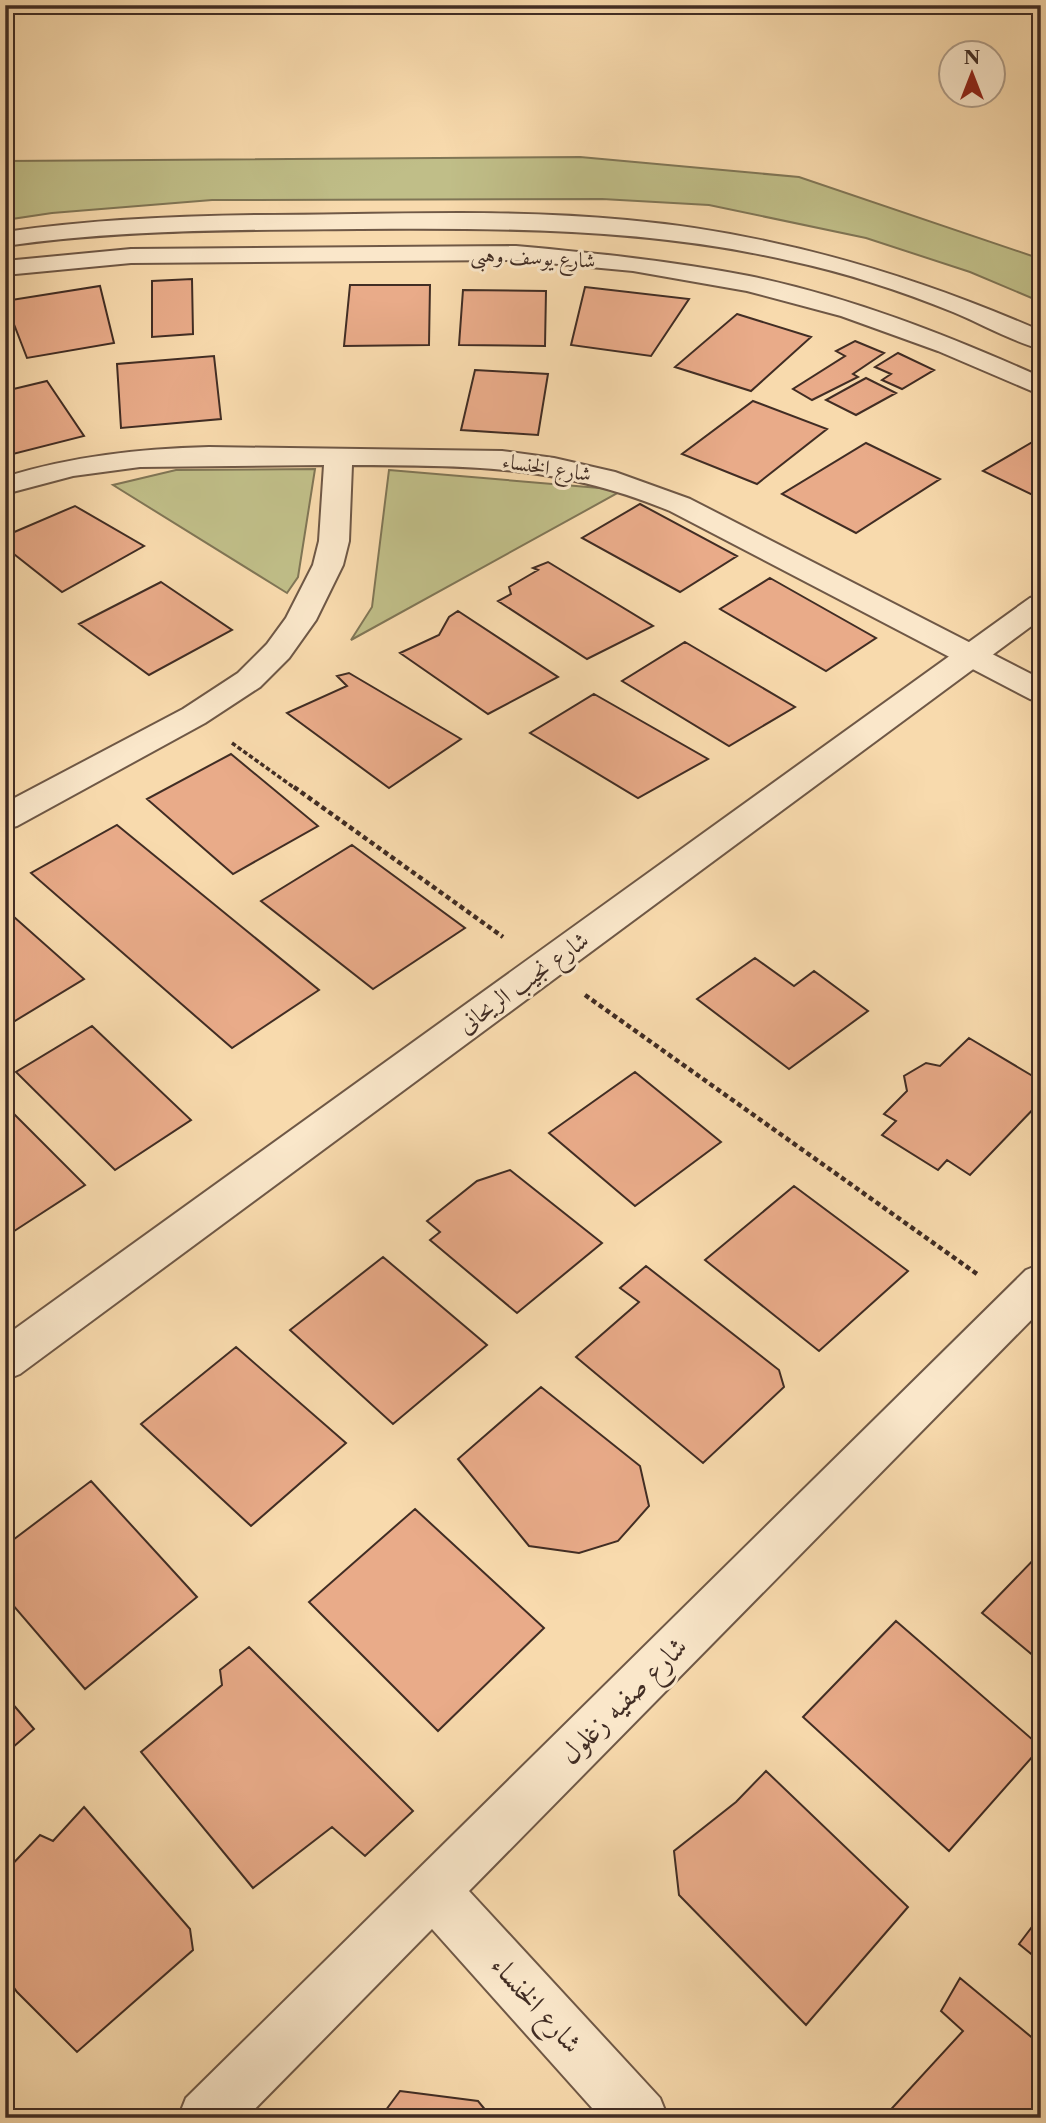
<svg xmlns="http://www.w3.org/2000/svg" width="1046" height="2123" viewBox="0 0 1046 2123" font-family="'Libre Caslon Text',Amiri,serif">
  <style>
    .green { fill: #c0be88; stroke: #807656; stroke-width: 2 }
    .building { fill: #e9ab89; stroke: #412d24; stroke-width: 2 }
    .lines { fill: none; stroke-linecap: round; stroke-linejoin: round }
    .minor-casing { stroke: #6f5846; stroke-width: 4 }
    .tertiary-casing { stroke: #6f5846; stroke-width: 4 }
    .path-far1 { stroke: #412d24; stroke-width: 3.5; stroke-dasharray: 4.5 2.5; stroke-linecap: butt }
    .path { stroke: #412d24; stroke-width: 4.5; stroke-dasharray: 5 3.5; stroke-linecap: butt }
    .minor { fill: #fae7ca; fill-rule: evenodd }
    .tertiary { fill: #fae7ca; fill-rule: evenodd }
    .labels { text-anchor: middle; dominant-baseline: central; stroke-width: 6; stroke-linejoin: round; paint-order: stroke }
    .far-street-label { font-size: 21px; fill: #412d24; stroke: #fae7ca }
    .street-label { font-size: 24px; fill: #412d24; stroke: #fae7ca }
    .near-street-label { font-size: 28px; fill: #412d24; stroke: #fae7ca }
  </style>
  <rect width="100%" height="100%" fill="#f8daad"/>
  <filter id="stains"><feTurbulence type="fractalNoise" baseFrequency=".00286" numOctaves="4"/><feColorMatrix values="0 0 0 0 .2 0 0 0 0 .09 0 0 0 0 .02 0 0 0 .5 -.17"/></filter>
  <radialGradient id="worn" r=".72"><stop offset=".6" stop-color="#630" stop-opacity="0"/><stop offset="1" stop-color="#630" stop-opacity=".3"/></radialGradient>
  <path class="green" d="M 580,157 L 799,177 L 1041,259 L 1041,302 L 970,272 L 866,238 L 709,205 L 602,199 L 212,200 L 52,213 L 5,220 L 5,161 Z
    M 315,469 L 298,577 L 287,593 L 113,485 L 176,470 Z
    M 389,470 L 623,490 L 351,640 L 372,607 Z"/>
  <path class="building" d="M 192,279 L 193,334 L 152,337 L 152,281 Z
    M 350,285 L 430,285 L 429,345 L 344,346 Z
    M 100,286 L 114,343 L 27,358 L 5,301 Z
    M 585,287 L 689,299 L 651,356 L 571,345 Z
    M 463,290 L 546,291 L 545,346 L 459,345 Z
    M 737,314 L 811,337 L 751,391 L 675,367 Z
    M 855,341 L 884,353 L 853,374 L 858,377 L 812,400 L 793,389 L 845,356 L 836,351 Z
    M 898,353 L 934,370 L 902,389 L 882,380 L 891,374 L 875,367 Z
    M 214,356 L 221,419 L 121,428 L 117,364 Z
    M 475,370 L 548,374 L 538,435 L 461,430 Z
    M 866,378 L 896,393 L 856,415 L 826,400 Z
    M 47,381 L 84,436 L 5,456 L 5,391 Z
    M 753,401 L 827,429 L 757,484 L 682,454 Z
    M 1041,437 L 1041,499 L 983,471 Z
    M 866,443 L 940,479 L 856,533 L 782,494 Z
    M 640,504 L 737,556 L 680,592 L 582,538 Z
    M 75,506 L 144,546 L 62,592 L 5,547 L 5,536 Z
    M 548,562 L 653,626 L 587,659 L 498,601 L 511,594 L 509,587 L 538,570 L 533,568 Z
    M 770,578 L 876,638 L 826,671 L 720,609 Z
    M 161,582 L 232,630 L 149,675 L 79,624 Z
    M 458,611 L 558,677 L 488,714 L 400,653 L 439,635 L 449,617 Z
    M 685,642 L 795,707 L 729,746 L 622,681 Z
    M 349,673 L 461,739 L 389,788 L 287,713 L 347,686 L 337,676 Z
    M 594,694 L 708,759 L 638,798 L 530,733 Z
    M 231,754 L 318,826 L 233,874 L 147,799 Z
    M 117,825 L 319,990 L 232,1048 L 31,873 Z
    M 352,845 L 465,928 L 373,989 L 261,901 Z
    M 5,909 L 84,979 L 5,1027 Z
    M 755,958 L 794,986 L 814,971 L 868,1011 L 789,1069 L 697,999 Z
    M 92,1026 L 191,1120 L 115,1170 L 16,1072 Z
    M 969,1038 L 1041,1081 L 1041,1101 L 970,1175 L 947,1160 L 938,1170 L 882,1135 L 896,1121 L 884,1114 L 907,1091 L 904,1076 L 926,1063 L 940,1066 Z
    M 635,1072 L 721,1142 L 635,1206 L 549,1133 Z
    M 5,1105 L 85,1185 L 5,1237 Z
    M 510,1170 L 602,1243 L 517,1313 L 430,1240 L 440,1232 L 427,1221 L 477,1181 Z
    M 794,1186 L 908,1271 L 819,1351 L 705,1260 Z
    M 383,1257 L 487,1345 L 393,1424 L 290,1330 Z
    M 646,1266 L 779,1370 L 784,1387 L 703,1463 L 576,1357 L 639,1302 L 620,1288 Z
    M 236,1347 L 346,1443 L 251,1526 L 141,1424 Z
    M 541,1387 L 640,1466 L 649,1506 L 618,1541 L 579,1553 L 529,1546 L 458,1459 Z
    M 91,1481 L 197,1597 L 85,1689 L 5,1596 L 5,1546 Z
    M 415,1509 L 544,1628 L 438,1731 L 309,1602 Z
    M 1041,1552 L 1041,1662 L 982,1613 Z
    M 896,1621 L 1041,1747 L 949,1851 L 803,1717 Z
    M 249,1647 L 413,1811 L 365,1856 L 332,1827 L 253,1888 L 141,1752 L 222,1685 L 220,1670 Z
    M 5,1695 L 34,1729 L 5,1754 Z
    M 766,1771 L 908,1907 L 806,2025 L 679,1895 L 674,1851 L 736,1802 Z
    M 84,1807 L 190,1929 L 193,1950 L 77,2052 L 17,1992 L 5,1975 L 5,1872 L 40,1835 L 53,1841 Z
    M 1041,1915 L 1041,1962 L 1019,1944 Z
    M 960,1978 L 1041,2045 L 1041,2118 L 883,2118 L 963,2031 L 941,2011 Z
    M 400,2091 L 478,2101 L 492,2118 L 380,2118 Z"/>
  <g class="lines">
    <defs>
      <path id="minor" d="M 209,447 L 502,451 L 554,458 L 615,472 L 690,499 L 1041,679 L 1041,702 L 1030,699 L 670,511 C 557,464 471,466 352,465 L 349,541 L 343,565 L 316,620 L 289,658 L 260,687 L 205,723 L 17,826 L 5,829 L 5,803 L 183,709 L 238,673 L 267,644 L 286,618 L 313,565 L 319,541 L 324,465 L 140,467 L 73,476 L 5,494 L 5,477 C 72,456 139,449 209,447 Z
        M 1041,1264 L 1041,1310 L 469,1891 L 660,2098 L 668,2118 L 601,2118 L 432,1929 L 246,2118 L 178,2118 L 186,2098 L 1026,1270 Z"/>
      <path id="tertiary" d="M 255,215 C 378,215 504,208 627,220 C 772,233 908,273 1041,331 L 1041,349 C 1011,341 982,324 953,312 C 901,291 847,273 791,261 C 648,228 505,228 359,229 C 241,230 123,229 5,246 L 5,232 C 88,220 171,216 255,215 Z
        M 516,246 C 594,253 672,261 749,276 C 850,297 947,335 1041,377 L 1041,395 L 938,351 L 841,316 L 747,291 L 633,271 L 516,260 L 131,263 L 5,275 L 5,261 L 131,249 Z
        M 1041,595 L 1041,619 L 20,1374 L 5,1380 L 5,1336 L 1030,598 Z"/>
    </defs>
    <use href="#minor" class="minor-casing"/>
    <use href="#tertiary" class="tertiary-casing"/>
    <path class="path-far1" d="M 232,743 L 296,789"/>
    <path class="path" d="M 294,787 L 503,937
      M 585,995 L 977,1274"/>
    <use href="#minor" class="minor"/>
    <use href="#tertiary" class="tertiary"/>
  </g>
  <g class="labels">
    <g class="far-street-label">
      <text transform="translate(533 257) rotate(3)">شارع يوسف وهبى</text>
      <text transform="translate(547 467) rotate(9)">شارع الخنساء</text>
    </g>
    <g class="street-label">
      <text transform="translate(523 982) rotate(-36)">شارع نجيب الريحانى</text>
    </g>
    <g class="near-street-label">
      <text transform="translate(623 1700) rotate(-45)">شارع صفيه زغلول</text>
      <text transform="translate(537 2004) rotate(48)">شارع الخنساء</text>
    </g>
  </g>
  <rect width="1046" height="2123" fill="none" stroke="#f8daad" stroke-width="28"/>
  <rect x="7" y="7" width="1032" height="2109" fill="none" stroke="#412d24" stroke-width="3.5"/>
  <rect x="14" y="14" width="1018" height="2095" fill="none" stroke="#412d24" stroke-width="2"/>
  <g transform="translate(972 74)"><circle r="33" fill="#fae7ca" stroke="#b09d88" stroke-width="2"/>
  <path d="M0-5L12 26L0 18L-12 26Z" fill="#8f2418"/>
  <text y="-10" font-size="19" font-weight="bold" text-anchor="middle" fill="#412d24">N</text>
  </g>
  <rect width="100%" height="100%" filter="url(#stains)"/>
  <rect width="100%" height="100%" fill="url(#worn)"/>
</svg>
